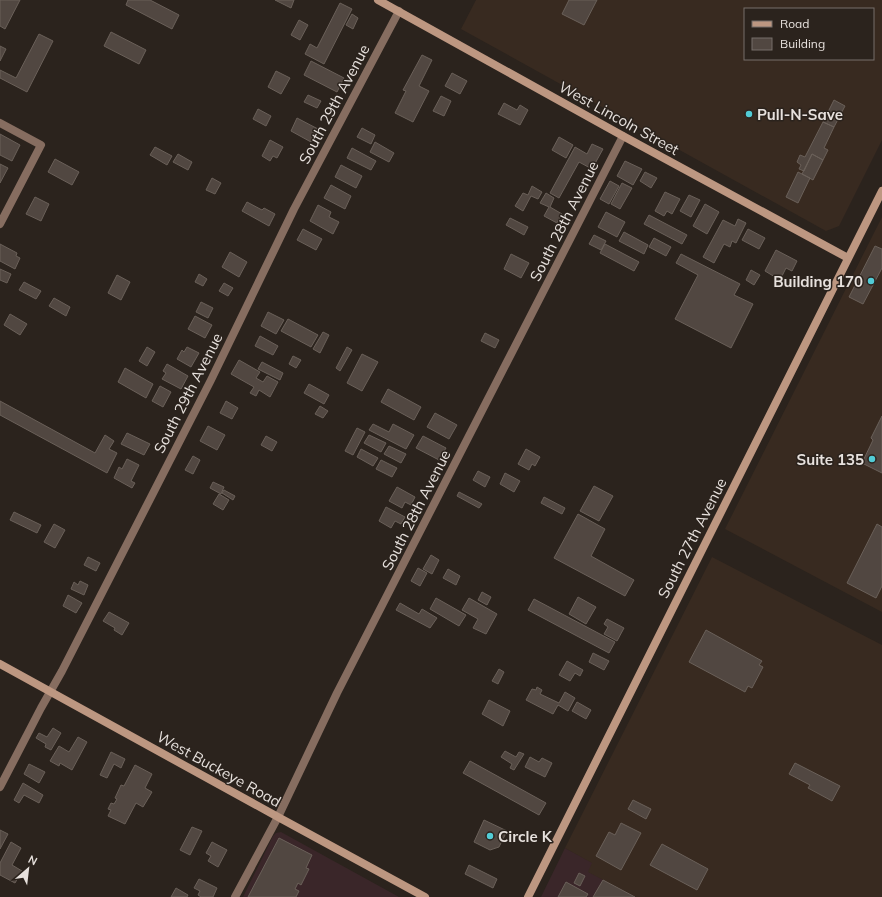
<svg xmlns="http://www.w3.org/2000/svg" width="882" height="897" viewBox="0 0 882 897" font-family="Mulish,sans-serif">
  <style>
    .commercial { fill: #3a2629 }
    .built { fill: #382a20; fill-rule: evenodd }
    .building { fill: #514741; stroke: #6a6059 }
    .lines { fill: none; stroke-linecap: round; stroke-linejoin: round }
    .street { stroke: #866d60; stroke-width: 8 }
    .secondary { stroke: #bd9781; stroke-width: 8 }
    .poi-dot { fill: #52ccd6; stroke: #2b231d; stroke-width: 1.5 }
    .labels { text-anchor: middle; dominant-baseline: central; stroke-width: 3; stroke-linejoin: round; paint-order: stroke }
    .street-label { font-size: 15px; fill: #e7e1dd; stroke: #2b231d }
    .poi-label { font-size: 15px; font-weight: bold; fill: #e7e1dd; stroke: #2b231d; text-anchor: start }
  </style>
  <rect width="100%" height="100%" fill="#2b231d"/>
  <path class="commercial" d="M 281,832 L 399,897 L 243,897 L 273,836 L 276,833 Z
    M 565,848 L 593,863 L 589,872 L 636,897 L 541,897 Z"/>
  <path class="built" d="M 476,0 L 882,0 L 882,140 L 839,226 L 826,231 L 461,29 ZM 745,9 L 873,9 L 873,59 L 745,59 Z
    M 882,217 L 882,612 L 725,529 Z
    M 712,557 L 882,645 L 882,897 L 636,897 L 588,872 L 592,863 L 565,848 Z"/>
  <path class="building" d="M 0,0 L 20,0 L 5,29 L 0,26 Z
    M 128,0 L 150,0 L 179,15 L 172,29 L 126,5 Z
    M 275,0 L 294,0 L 291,8 Z
    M 569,0 L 597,0 L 584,25 L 562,14 Z
    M 340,3 L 352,9 L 324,64 L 305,54 L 310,44 L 317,48 Z
    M 352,14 L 358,18 L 353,29 L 346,25 Z
    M 299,20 L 308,25 L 300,40 L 291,35 Z
    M 111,32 L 146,50 L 139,64 L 104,46 Z
    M 39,34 L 53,41 L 27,92 L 0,78 L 0,70 L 16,78 Z
    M 0,46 L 6,49 L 0,61 Z
    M 422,55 L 432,60 L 419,86 L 429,91 L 413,122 L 395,113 L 406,91 L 403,90 Z
    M 311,61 L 344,78 L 337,92 L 304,75 Z
    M 276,71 L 290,78 L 281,94 L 268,87 Z
    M 452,73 L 467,81 L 460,94 L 445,86 Z
    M 308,95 L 321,101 L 317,108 L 304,102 Z
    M 441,96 L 451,101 L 444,116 L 433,111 Z
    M 834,100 L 845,106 L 834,127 L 823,122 Z
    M 504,103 L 517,110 L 520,105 L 528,110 L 520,125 L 498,114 Z
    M 258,109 L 271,116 L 266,126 L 253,119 Z
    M 297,118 L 318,129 L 311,142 L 291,131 Z
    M 823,122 L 834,127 L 824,148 L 828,150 L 823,160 L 812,154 L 804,171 L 799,169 L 801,165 L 797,162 L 800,155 L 805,157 Z
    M 362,128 L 375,135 L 371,144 L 357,137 Z
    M 0,134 L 20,145 L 12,161 L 0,155 Z
    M 559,137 L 573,145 L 566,158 L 552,150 Z
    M 270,140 L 283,147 L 277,158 L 273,156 L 270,161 L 262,156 Z
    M 375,142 L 394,153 L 389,162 L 370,152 Z
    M 592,144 L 603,149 L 592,169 L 579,162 L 559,198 L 550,193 L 575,147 L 587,154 Z
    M 155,147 L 172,156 L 167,165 L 150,155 Z
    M 352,148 L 376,161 L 371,170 L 347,158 Z
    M 178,154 L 192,162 L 188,170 L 173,162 Z
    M 812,154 L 823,160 L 813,180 L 802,174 Z
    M 55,159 L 79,172 L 72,185 L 48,172 Z
    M 625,161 L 642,169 L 633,185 L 617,176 Z
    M 0,164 L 8,168 L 0,183 Z
    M 341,165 L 362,176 L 356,188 L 335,177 Z
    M 645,172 L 657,178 L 651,188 L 640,181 Z
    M 798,172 L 810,178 L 798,203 L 786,197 Z
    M 212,178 L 221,183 L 215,194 L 206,190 Z
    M 610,181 L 619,186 L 609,204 L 600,199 Z
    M 622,183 L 632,188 L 620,209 L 611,204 Z
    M 331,185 L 351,196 L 345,209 L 324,198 Z
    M 532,186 L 542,192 L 538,199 L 531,196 L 523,211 L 515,206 L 523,193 L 528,195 Z
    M 665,192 L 680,199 L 672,214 L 667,211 L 664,216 L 655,211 Z
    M 546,193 L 554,198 L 550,207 L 562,214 L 557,223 L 544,216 L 549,207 L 540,203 Z
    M 689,195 L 700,200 L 691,217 L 680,211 Z
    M 35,197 L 49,204 L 41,221 L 26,214 Z
    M 247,202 L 262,210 L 264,208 L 275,214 L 269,226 L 242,211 Z
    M 705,204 L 719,212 L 707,234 L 693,226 Z
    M 318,205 L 331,212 L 329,217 L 339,222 L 333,234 L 310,221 Z
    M 606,212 L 625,222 L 617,237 L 598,227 Z
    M 649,215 L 687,235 L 682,244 L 644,224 Z
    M 510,218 L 528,227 L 524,235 L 506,225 Z
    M 738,219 L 746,223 L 736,243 L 732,241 L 730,247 L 724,244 L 714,263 L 703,257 L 723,220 L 735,226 Z
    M 303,229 L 322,239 L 316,250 L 297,240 Z
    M 748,229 L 765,238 L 759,249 L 742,240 Z
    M 624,232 L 648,245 L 644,254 L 619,241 Z
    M 594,235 L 606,241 L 601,250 L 589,244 Z
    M 654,238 L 671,247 L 666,256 L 649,247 Z
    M 0,244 L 17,253 L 16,256 L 20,258 L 15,269 L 0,261 Z
    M 605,244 L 639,262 L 634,271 L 600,253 Z
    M 875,246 L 882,249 L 882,268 L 863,304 L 849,297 Z
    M 776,250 L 797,261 L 792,271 L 786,268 L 780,280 L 765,271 Z
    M 230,252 L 247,262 L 239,277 L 222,267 Z
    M 511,254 L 529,263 L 521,278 L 504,269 Z
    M 681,254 L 740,284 L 734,295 L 753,304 L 731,348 L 675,319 L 698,275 L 676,263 Z
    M 0,269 L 11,274 L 7,283 L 0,280 Z
    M 751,270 L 760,275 L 754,285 L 746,280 Z
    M 199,274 L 207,279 L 203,286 L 195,282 Z
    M 117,275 L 130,282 L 121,300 L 108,293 Z
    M 24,282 L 41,291 L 36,299 L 19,290 Z
    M 224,283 L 233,288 L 228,296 L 219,291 Z
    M 54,298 L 70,307 L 66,316 L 49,306 Z
    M 201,302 L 213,308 L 208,318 L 196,312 Z
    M 268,312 L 284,320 L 276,334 L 261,326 Z
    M 10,314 L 27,324 L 20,335 L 4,325 Z
    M 195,316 L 212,325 L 205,338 L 188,329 Z
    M 288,319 L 318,335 L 311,347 L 281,331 Z
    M 323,332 L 329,335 L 320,353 L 313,349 Z
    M 485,333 L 499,340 L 495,348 L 481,341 Z
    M 260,336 L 278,346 L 273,355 L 255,346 Z
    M 147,347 L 155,352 L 147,366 L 139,361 Z
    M 187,347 L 199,353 L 191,367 L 177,359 L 182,350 L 184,352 Z
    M 347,347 L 352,350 L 340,371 L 336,368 Z
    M 362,354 L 378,362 L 362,391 L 347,383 Z
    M 293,356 L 301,360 L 296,368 L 289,364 Z
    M 239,360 L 260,372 L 256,378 L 263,382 L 267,376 L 278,382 L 270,397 L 259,390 L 256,396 L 250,393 L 254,387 L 231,374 Z
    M 262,362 L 283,373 L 280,380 L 258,369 Z
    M 167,364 L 188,376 L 181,389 L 162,379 L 166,373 L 163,371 Z
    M 125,368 L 153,384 L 146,398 L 118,382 Z
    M 309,384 L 329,395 L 324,404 L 304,393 Z
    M 160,386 L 171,392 L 163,407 L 152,401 Z
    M 388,389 L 421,407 L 414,420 L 381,402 Z
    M 0,401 L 95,453 L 105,435 L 114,441 L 109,449 L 117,453 L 107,473 L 0,415 Z
    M 226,401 L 238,408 L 232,419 L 220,413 Z
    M 320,406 L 328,411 L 323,418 L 315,414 Z
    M 435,413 L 457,425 L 449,439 L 427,427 Z
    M 882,416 L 882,473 L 862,463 L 873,440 L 871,438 Z
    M 373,424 L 389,432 L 393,424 L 414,435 L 406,449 L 369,430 Z
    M 208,426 L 225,435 L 217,450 L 200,441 Z
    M 357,428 L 365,432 L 353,455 L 345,451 Z
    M 127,433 L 150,444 L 144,455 L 121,444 Z
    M 369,435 L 386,443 L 381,452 L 364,443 Z
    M 266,436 L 277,442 L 272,451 L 261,445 Z
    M 423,436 L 446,448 L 439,460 L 416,448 Z
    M 389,446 L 406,454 L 401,463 L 384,454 Z
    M 361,449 L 378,458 L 373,466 L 357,457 Z
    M 526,449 L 540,457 L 535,466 L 532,464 L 529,470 L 518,464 Z
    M 193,456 L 200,460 L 193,474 L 185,470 Z
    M 127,459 L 139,465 L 131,481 L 135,483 L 132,488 L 114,478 L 119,467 L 122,469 Z
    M 381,460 L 397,468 L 392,477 L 376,469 Z
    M 478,471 L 490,477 L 485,487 L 473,480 Z
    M 505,473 L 520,481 L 514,492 L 500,484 Z
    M 213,482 L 224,487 L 221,494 L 210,488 Z
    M 594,486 L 613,496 L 599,521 L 580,511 Z
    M 397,487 L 415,497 L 411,505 L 405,502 L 402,508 L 389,501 Z
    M 224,490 L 235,496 L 233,500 L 222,493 Z
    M 459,492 L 482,504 L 479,508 L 457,496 Z
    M 219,494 L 229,500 L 223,510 L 213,504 Z
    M 544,497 L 565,508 L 562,514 L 541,503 Z
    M 386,507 L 405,517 L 401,524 L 395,521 L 391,528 L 379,521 Z
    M 14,512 L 41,525 L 37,533 L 10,520 Z
    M 578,514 L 605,529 L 591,556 L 634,580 L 625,596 L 554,558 Z
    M 54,524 L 65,530 L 55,548 L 44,542 Z
    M 877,524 L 882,527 L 882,586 L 876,598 L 847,583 Z
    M 431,555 L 439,560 L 432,574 L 423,569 Z
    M 88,557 L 100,563 L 96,571 L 84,565 Z
    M 418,568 L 427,573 L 420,586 L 411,581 Z
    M 448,569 L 460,576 L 456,585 L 443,578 Z
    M 80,581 L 88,585 L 84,595 L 71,589 L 74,582 L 78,585 Z
    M 482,592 L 491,597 L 487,605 L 478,600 Z
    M 68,595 L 82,603 L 76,613 L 63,606 Z
    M 578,597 L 596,607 L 586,624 L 569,614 Z
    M 436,598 L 466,615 L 459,626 L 430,609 Z
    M 469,598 L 497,614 L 486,634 L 473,628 L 478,619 L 462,610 Z
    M 534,599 L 615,642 L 609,653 L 528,610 Z
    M 400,603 L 419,614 L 422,609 L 437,618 L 430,628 L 396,610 Z
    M 109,612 L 129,623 L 122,635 L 114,630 L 115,628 L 103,621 Z
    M 607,619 L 624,628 L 617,641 L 604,634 L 608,627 L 604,624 Z
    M 706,630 L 762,661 L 759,665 L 763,667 L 752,688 L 748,686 L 745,692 L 689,662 Z
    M 593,653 L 609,661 L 604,670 L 589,662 Z
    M 567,661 L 583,670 L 580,676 L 575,673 L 570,681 L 559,675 Z
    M 499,669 L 504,672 L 498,684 L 492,681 Z
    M 537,687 L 542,690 L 540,694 L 559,703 L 565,692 L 575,698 L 568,711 L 558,705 L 553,714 L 526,700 L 532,689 L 536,690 Z
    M 489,700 L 510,711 L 503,726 L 482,714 Z
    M 577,702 L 591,710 L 586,719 L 572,711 Z
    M 53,728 L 61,733 L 51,750 L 45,747 L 46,744 L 36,738 L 39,733 L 47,737 Z
    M 78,737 L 87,742 L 72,770 L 60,763 L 59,766 L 50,761 L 59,746 L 69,752 Z
    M 505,751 L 516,757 L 519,752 L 524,754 L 514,770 L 510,768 L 512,764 L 501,757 Z
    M 111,752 L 125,759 L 121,768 L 114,764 L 107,778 L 100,775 Z
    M 530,757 L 539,762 L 542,758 L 552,763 L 545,777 L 525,767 Z
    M 470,761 L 546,803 L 539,815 L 463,773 Z
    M 795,763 L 840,786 L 832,801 L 808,788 L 810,785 L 789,774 Z
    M 29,764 L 45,772 L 39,783 L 24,774 Z
    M 135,765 L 152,774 L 145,788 L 152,792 L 143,807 L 136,803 L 125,824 L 108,816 L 111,810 L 108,809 L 111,803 L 114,804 L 117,799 L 115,798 L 121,785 L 124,786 Z
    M 23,783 L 43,795 L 39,803 L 24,795 L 19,803 L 14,800 Z
    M 633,800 L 651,809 L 646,819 L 628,809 Z
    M 484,820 L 507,831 L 499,847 L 490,850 L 474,842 Z
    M 621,823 L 641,833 L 621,870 L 596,856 L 609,832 L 615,835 Z
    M 192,827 L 202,831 L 190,855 L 180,850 Z
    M 0,830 L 8,834 L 0,849 Z
    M 279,838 L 312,855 L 306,868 L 309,869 L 301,885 L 298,883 L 295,889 L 299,891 L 296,897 L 248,897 Z
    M 11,842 L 21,848 L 12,865 L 22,871 L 15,883 L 0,875 L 0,863 Z
    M 212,842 L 227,850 L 218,867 L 208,861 L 211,856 L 206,853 Z
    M 662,844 L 708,869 L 697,890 L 650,865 Z
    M 469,865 L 497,879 L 493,888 L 465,874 Z
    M 579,873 L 585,876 L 580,886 L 574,883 Z
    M 199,879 L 217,888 L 213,897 L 201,897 L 198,895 L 200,891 L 194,888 Z
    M 603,880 L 635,897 L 593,897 Z
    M 566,882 L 588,894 L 586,897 L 558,897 Z
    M 176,888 L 188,895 L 187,897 L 171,897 Z"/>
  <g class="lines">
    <path class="street" d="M 0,123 L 41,145 L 0,224
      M 0,787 L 41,708 L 62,671 L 211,380 L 294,209 L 399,11
      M 235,897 L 278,817 L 337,693 L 623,136"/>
    <path class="secondary" d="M 378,0 L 623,136 L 848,258
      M 0,664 L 278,817 L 425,897
      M 528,897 L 882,191"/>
  </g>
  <g class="poi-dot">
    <circle cx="749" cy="114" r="4"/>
    <circle cx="871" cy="281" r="4"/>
    <circle cx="872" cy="459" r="4"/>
    <circle cx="490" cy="836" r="4"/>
  </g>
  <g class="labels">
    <g class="street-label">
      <text transform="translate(334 104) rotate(-62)">South 29th Avenue</text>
      <text transform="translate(619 118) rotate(29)">West Lincoln Street</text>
      <text transform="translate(564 221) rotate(-63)">South 28th Avenue</text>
      <text transform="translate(188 393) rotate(-63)">South 29th Avenue</text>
      <text transform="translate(416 510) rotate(-63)">South 28th Avenue</text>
      <text transform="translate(692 538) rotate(-63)">South 27th Avenue</text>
      <text transform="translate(219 769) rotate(29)">West Buckeye Road</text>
    </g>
    <g class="poi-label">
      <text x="757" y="114">Pull-N-Save</text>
      <text x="863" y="281" text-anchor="end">Building 170</text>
      <text x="864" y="459" text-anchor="end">Suite 135</text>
      <text x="498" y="836">Circle K</text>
    </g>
  </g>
  <rect x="744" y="8" width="130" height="52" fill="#2b231d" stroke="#766f6a"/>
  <rect x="752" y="21" width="20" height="6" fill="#bd9781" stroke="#766f6a"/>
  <text x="780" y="28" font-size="12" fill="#e7e1dd">Road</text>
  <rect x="752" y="38" width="20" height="12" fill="#514741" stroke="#766f6a"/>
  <text x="780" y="48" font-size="12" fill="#e7e1dd">Building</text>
  <g transform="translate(28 869) rotate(28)" stroke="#2b231d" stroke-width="3" paint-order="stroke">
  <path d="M0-3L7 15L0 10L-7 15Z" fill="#e7e1dd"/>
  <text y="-6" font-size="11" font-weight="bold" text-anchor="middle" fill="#e7e1dd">N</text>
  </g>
</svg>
